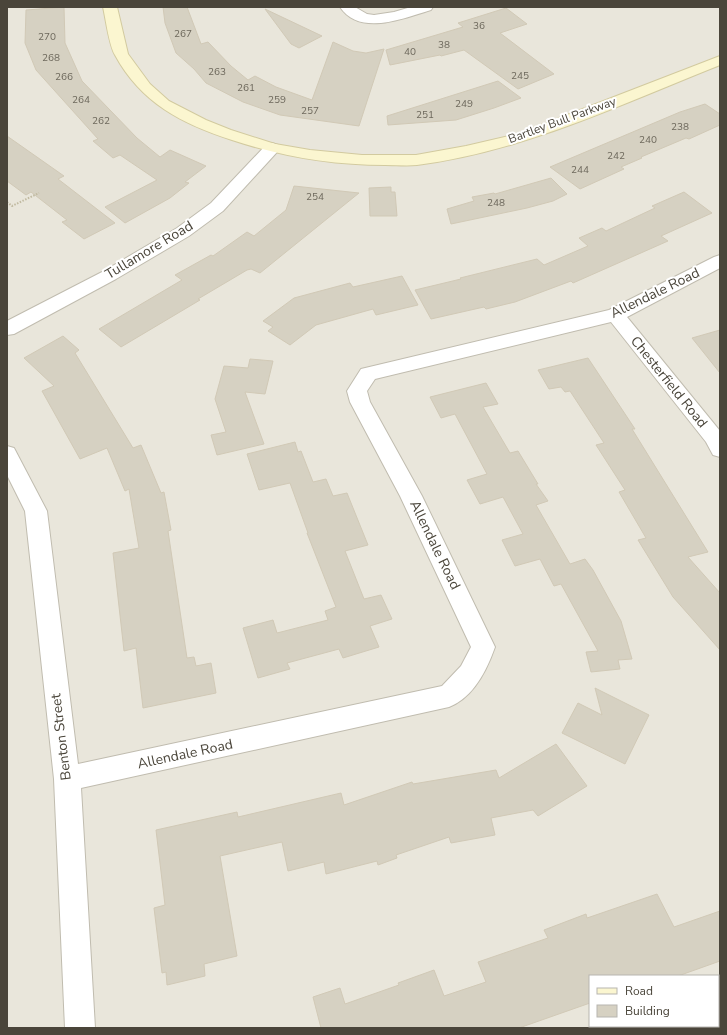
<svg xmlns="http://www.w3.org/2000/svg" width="727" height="1035" viewBox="0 0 727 1035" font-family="'Nunito Sans',sans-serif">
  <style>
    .residential { fill: #e9e6db; fill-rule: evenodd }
    .building { fill: #d6d1c2; stroke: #d1c9b6 }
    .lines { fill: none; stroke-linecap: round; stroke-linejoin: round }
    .street-casing { stroke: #c0bcaf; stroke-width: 2 }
    .secondary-casing { stroke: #d2ca9f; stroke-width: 2 }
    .path { stroke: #c1baa1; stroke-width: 2; stroke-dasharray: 1.5 1.5; stroke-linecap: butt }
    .street { fill: #fff; fill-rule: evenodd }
    .secondary { fill: #fbf6d0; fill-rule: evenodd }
    .labels { text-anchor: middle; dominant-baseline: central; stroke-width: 4; stroke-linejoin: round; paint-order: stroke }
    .far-number-label { font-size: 10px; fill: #6d685c }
    .far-street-label { font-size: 12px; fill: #4a453a; stroke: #fff }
    .street-label { font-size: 14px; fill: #4a453a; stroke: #fff }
  </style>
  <rect width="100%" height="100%" fill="#f5f4ec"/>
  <path class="residential" d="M 7,7 L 720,7 L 720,1028 L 7,1028 ZM 590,976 L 718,976 L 718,1026 L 590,1026 Z"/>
  <path class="building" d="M 64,7 L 65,43 L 82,81 L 137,138 L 160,157 L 170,150 L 206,166 L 185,182 L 189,183 L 170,198 L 125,223 L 105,207 L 157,180 L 120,155 L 113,158 L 93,141 L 98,139 L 36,70 L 25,43 L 26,10 Z
    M 163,7 L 187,7 L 201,44 L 208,42 L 231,66 L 248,80 L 255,76 L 276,87 L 312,100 L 333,42 L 353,51 L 366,53 L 384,49 L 359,126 L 280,115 L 243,102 L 206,83 L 194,69 L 176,53 L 165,23 Z
    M 506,8 L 527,24 L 500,33 L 554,74 L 518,89 L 464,50 L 441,56 L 440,55 L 390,65 L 386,50 L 463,27 L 458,23 Z
    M 265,9 L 322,36 L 299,48 L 291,44 Z
    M 498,81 L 521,98 L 494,108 L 456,120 L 388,125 L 387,116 Z
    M 705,104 L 720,114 L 720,125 L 689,139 L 686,138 L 641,157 L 642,158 L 621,167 L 624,169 L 580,189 L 550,167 L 680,112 Z
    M 7,136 L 64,176 L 58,179 L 115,223 L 84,239 L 62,222 L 67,220 L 31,192 L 26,195 L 7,181 Z
    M 551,178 L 567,194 L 553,201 L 527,208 L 451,224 L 447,209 L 474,201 L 472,197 L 494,193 L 495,194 Z
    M 294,186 L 359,193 L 260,273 L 251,269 L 247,270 L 198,299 L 200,300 L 121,347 L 99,329 L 182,280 L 175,275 L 211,255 L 213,256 L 247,232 L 254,236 L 286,210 Z
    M 391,187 L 391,192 L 395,192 L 397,216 L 370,216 L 369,188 Z
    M 684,192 L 712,213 L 661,236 L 668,241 L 573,283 L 571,281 L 515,302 L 486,309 L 484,307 L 431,319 L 415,290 L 461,279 L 460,278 L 537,259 L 544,265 L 588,246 L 579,238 L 602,228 L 606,231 L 655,208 L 652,206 Z
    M 402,276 L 418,305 L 376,315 L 373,309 L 316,325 L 290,345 L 268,331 L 273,327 L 263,321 L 294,298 L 350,283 L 353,287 Z
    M 720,330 L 720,373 L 692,338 Z
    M 63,336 L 79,350 L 75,353 L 133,448 L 141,445 L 161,493 L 164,492 L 171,530 L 168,531 L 187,658 L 194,657 L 196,666 L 211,663 L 216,693 L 143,708 L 136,648 L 124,651 L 113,553 L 139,548 L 129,489 L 125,491 L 107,448 L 80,459 L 42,391 L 54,386 L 24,358 Z
    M 588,358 L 635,429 L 632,429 L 708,552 L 688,557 L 720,593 L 720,650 L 673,597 L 638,540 L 646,538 L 619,492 L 625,490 L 596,445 L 604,443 L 570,391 L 565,392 L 561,387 L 549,389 L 538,370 Z
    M 250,359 L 273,361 L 265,394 L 245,392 L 264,444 L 217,455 L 211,435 L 226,432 L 215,399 L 224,366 L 248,368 Z
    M 486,383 L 498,404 L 483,407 L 510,453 L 518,451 L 538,484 L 536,484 L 548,501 L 536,505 L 570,564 L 585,559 L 593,570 L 621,621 L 632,659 L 618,660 L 620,669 L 591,672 L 586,652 L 598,651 L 561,584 L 554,586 L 540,559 L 515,566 L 502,540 L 523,534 L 503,497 L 480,504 L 467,480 L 487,474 L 455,414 L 441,418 L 430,397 Z
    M 295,442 L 298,452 L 301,451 L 313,482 L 326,479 L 333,496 L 347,493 L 368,545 L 345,551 L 364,599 L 381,595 L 392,619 L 370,626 L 379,647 L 343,658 L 339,649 L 287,663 L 290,669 L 258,678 L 243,628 L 273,620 L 277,633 L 328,620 L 325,611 L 336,607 L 307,533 L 308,533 L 290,483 L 259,490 L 247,454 Z
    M 595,688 L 649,715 L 625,764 L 562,733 L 578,703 L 602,715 Z
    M 556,744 L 587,786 L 538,816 L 533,810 L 491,818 L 495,835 L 451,843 L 449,837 L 396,855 L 397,858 L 378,865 L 377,861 L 326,874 L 324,862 L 288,871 L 282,842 L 220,856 L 237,956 L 204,964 L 205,976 L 167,985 L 166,972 L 162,973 L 154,908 L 165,905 L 156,830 L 237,812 L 238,817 L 341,793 L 344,805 L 412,782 L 413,784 L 496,770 L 499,778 Z
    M 657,894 L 674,927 L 720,911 L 720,961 L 678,976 L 590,976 L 590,1003 L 519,1028 L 321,1028 L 313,997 L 340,988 L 345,1004 L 399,985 L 398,983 L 434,970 L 444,996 L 486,982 L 478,962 L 548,938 L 544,930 L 586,914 L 587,918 Z"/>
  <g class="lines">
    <defs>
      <path id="street" d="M 340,7 L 355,7 L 367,14 L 374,15 L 394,12 L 411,7 L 433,7 L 431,10 C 404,18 360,37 340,7 Z
        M 272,143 L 278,145 L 280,148 L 278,151 L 223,211 L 189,236 L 116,279 L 14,334 L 7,335 L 7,321 L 104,271 L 177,228 L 211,203 L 266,145 Z
        M 720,255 L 720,268 L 627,317 L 720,431 L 720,457 L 713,455 L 706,442 L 611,322 L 375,379 L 367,391 L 370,402 L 422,496 L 495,647 C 487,670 473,698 449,707 L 81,788 L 95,1028 L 65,1028 L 54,779 L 25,511 L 7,475 L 7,446 L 14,448 L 47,511 L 78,764 L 442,686 L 461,666 L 471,647 L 400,496 L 350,402 L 347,391 L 361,369 L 609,310 L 714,257 Z"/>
      <path id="secondary" d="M 103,7 L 117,7 L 128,54 L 150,84 L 169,101 L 206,120 L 231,130 L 275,144 L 310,150 L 362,155 L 416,155 L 466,146 L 518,134 L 720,56 L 720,65 C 622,104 522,152 417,165 C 407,166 396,165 385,165 C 332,165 283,157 232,140 C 182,124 141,103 115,55 C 109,45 106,20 103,7 Z"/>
    </defs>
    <use href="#street" class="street-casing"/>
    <use href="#secondary" class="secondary-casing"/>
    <path class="path" d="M 7,202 L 12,206 L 39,193"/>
    <use href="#street" class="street"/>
    <use href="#secondary" class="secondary"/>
  </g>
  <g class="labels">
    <g class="far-number-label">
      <text x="479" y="26">36</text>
      <text x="183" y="34">267</text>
      <text x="47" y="37">270</text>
      <text x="444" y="45">38</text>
      <text x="410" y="52">40</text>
      <text x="51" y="58">268</text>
      <text x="217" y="72">263</text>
      <text x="520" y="76">245</text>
      <text x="64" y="77">266</text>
      <text x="246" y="88">261</text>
      <text x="81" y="100">264</text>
      <text x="277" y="100">259</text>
      <text x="464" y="104">249</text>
      <text x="310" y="111">257</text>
      <text x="425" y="115">251</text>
      <text x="101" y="121">262</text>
      <text x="680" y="127">238</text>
      <text x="648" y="140">240</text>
      <text x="616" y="156">242</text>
      <text x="580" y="170">244</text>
      <text x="315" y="197">254</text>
      <text x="496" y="203">248</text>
    </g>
    <g class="far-street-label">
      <text transform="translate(562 120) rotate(-20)">Bartley Bull Parkway</text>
    </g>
    <g class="street-label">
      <text transform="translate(149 250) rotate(-31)">Tullamore Road</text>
      <text transform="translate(655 293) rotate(-26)">Allendale Road</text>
      <text transform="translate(669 382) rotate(51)">Chesterfield Road</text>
      <text transform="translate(435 545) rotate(64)">Allendale Road</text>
      <text transform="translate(61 737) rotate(-97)">Benton Street</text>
      <text transform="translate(185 754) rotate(-12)">Allendale Road</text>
    </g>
  </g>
  <rect width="727" height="1035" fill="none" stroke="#4a453a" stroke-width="16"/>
  <rect x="589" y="975" width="130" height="52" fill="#ffffff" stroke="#b7b5b0"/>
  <rect x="597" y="988" width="20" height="6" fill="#fbf6d0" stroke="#b7b5b0"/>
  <text x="625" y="995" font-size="12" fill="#4a453a">Road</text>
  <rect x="597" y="1005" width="20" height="12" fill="#d6d1c2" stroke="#b7b5b0"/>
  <text x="625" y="1015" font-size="12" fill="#4a453a">Building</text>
</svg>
